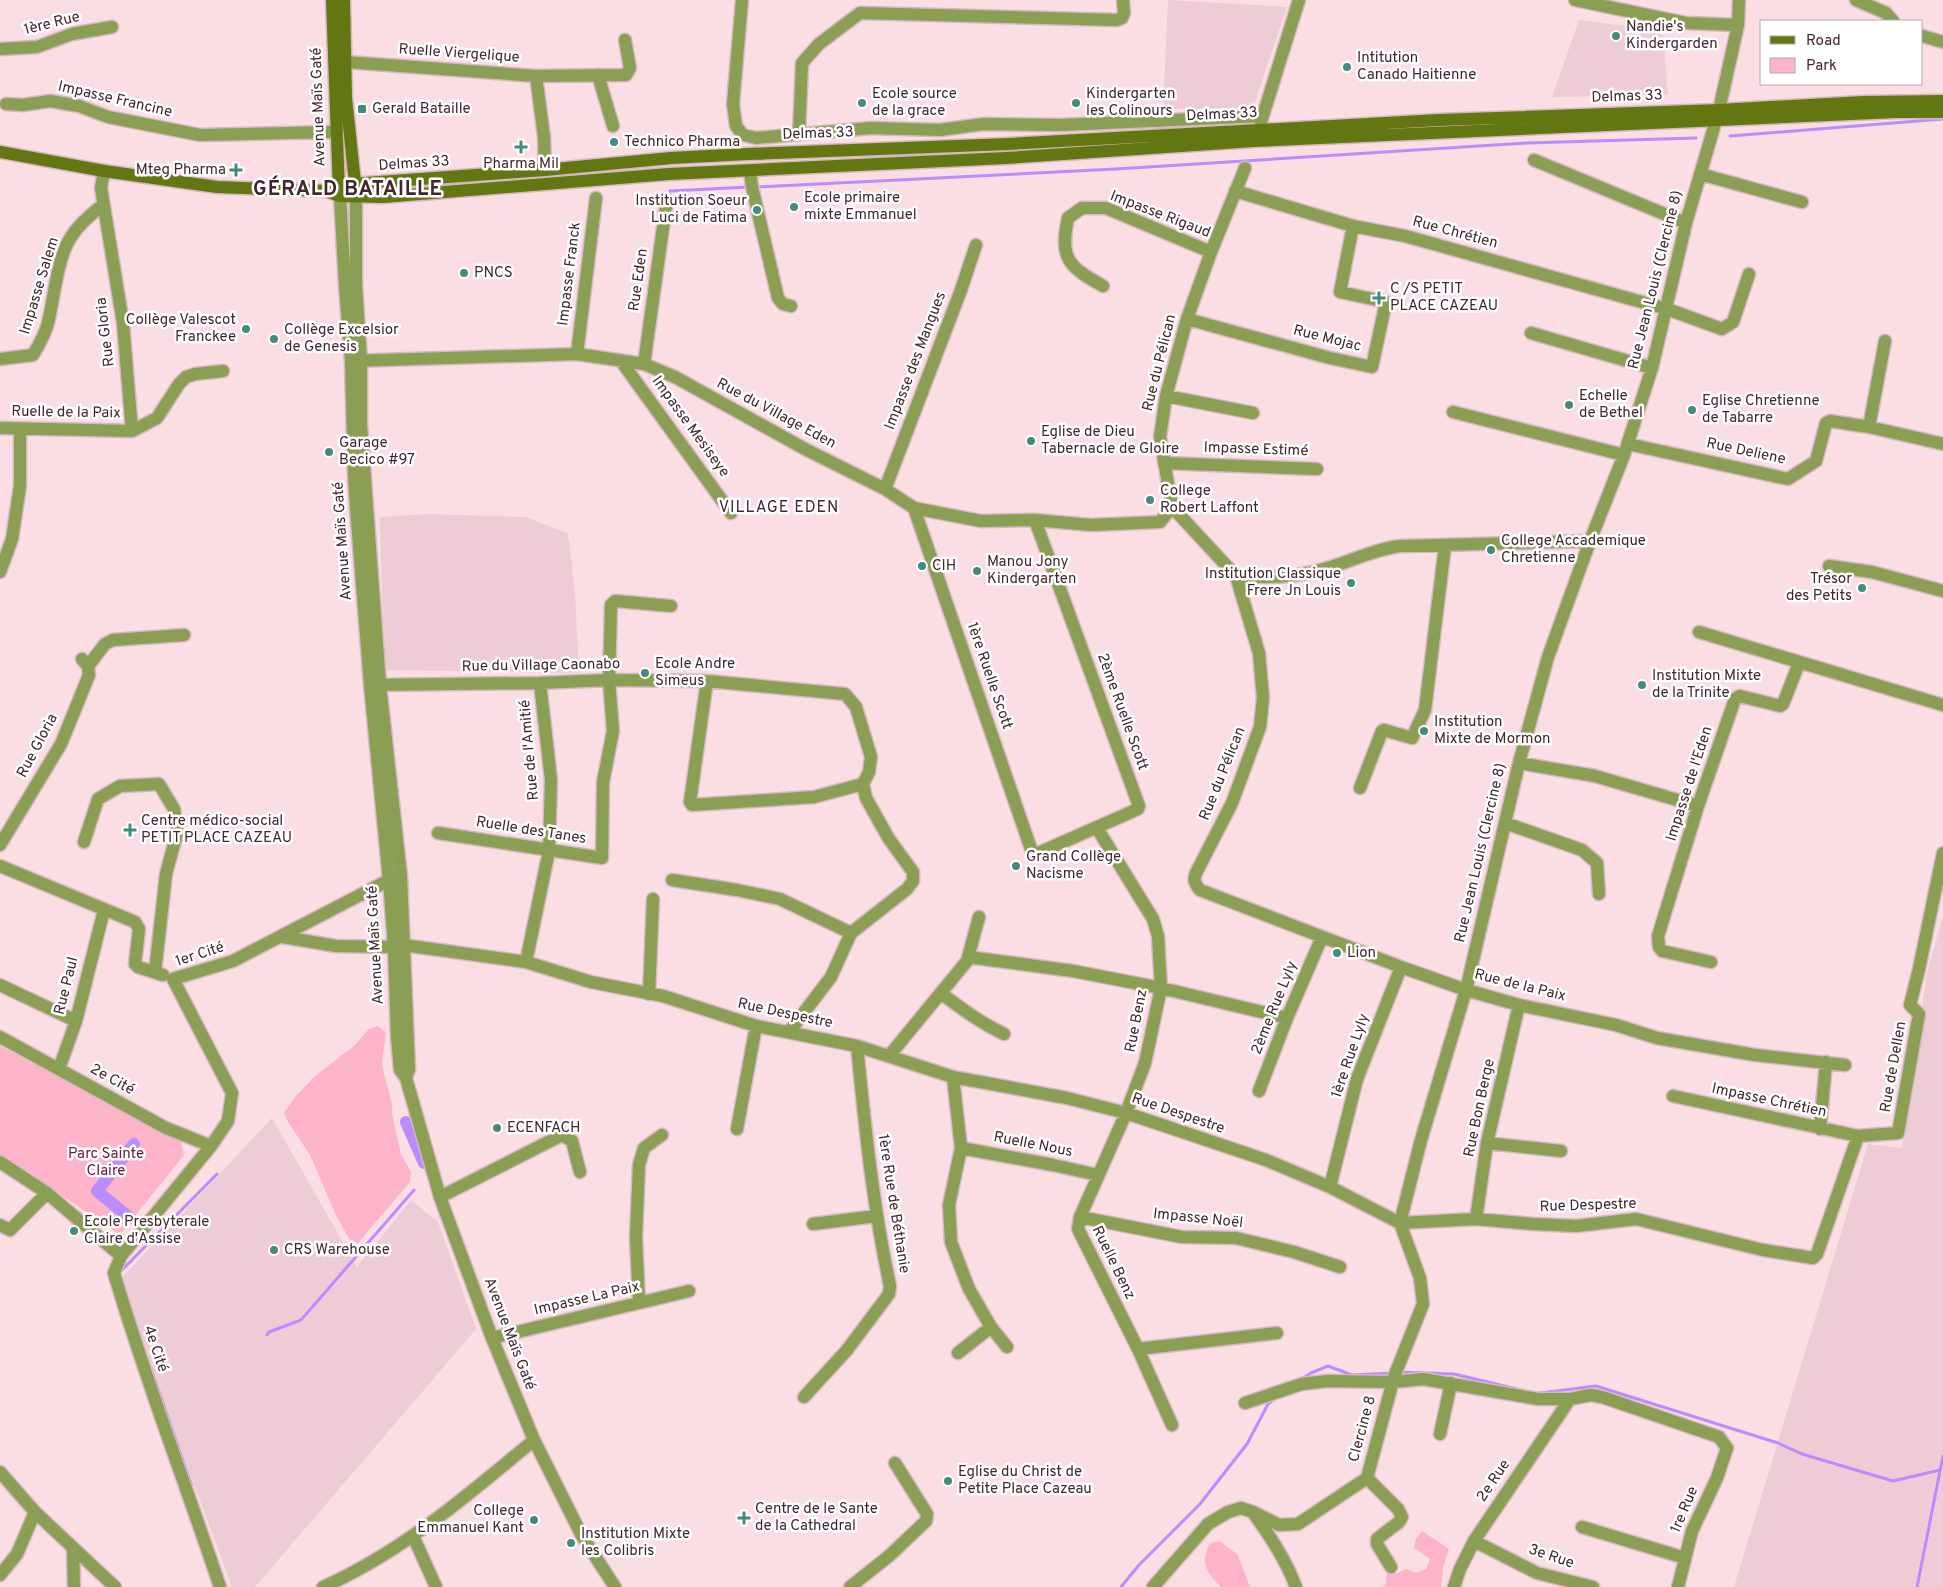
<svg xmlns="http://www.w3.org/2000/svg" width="1943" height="1587" viewBox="0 0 1943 1587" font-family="Overpass,sans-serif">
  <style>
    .built { fill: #eeccd5 }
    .green { fill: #feb4c8 }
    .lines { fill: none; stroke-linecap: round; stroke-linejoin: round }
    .stream { stroke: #ba8cfd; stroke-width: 3 }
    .canal { stroke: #ba8cfd; stroke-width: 12 }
    .minor-casing { stroke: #d6b8c0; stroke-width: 15 }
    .tertiary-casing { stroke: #d6b8c0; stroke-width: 15 }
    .secondary-casing { stroke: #d6b8c0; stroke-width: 15 }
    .minor { stroke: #8a9e54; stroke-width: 12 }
    .tertiary { stroke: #8a9e54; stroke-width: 12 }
    .secondary { stroke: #627711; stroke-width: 12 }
    .poi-dot { fill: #458a7e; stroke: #fff; stroke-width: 2 }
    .labels { text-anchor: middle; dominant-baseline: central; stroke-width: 5; stroke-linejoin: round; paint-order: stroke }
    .street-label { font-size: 15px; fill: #42262e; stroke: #fff }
    .poi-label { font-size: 15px; fill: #42262e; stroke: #fff; text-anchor: start }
    .park-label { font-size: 15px; fill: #691838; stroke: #fff }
    .neighbourhood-label { font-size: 16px; letter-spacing: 1px; fill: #42262e; stroke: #fff }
    .district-label { font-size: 20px; font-weight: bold; letter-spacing: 1px; fill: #42262e; stroke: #fff }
  </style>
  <rect width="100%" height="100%" fill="#fbdde4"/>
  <path class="built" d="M 1168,0 L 1287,7 L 1253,108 L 1163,109 Z
    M 1579,20 L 1624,26 L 1663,35 L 1668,95 L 1552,97 Z
    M 429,514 L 525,517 L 567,533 L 570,547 L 575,593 L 579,673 L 384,670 L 380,517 Z
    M 1943,915 L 1943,1587 L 1734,1587 L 1868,1144 L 1902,1148 L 1927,973 Z
    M 272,1118 L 357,1267 L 411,1200 L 438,1222 L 476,1329 L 255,1587 L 232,1587 L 119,1281 Z"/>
  <path class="green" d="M 378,1026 L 386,1033 L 382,1062 L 384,1073 L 392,1104 L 392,1114 L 401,1154 L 411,1172 L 410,1182 L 358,1243 L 349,1239 L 335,1213 L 310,1155 L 288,1122 L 284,1113 L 295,1097 L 315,1076 L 355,1045 L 369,1029 Z
    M 0,1046 L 181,1142 L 184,1155 L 121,1233 L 117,1233 L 10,1160 L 0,1156 Z
    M 1422,1531 L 1449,1549 L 1443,1567 L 1441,1587 L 1383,1587 L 1386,1584 L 1387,1574 L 1397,1573 L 1406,1569 L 1416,1573 L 1426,1569 L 1430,1559 L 1414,1548 L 1416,1539 Z
    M 1220,1541 L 1238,1555 L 1250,1587 L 1221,1587 C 1206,1572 1200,1563 1210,1543 Z"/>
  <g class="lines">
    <path class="stream" d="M 1730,136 L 1943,119
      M 756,187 L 1116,169 L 1527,143 L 1696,138
      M 670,191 L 749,187
      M 120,1272 L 217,1174
      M 267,1335 L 269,1332 L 301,1320 L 414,1190
      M 151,1369 L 192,1486
      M 1399,1372 L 1454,1374 L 1521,1390
      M 1302,1379 L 1311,1373 L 1328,1366 L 1352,1375 L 1393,1373
      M 1540,1393 L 1596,1386 L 1778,1443 L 1802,1454 L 1893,1481 L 1940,1470
      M 1121,1587 L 1139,1565 L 1200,1504 L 1247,1444 L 1268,1404 L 1274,1399
      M 1917,1587 L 1943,1456"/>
    <path class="canal" d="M 406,1122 L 424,1163
      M 130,1218 L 97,1191 L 134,1144"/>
    <defs>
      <path id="minor" d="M 742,0 L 733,104 L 736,126 L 743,135 L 756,138 L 871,128 L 940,130 L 984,124 L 1061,125 L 1263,116
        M 1575,0 L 1686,23 L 1738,25
        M 1856,0 L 1886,13 L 1893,21
        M 1922,36 L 1943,42
        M 0,49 L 37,47 L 72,34 L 112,27
        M 346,62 L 536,76 L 544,137 L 545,170
        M 598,75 L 613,126
        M 536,76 L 626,75 L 630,68 L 625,40
        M 6,104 L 23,105 L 50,101 L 79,106 L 108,117 L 200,135 L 336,132
        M 1261,122 L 1299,0
        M 799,134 L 802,63 L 819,44 L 860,13 L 1117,20 L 1122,18 L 1124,13 L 1123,0
        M 1534,160 L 1686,223
        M 1245,168 L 1211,252 L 1187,319 L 1166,396 L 1160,437 L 1172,507 L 1236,576 L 1259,653 L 1263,698 L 1260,727 L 1232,803 L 1196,873 C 1193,880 1195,884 1200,890 L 1401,967 L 1466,990 L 1519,1005 L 1616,1025 L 1657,1038 L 1755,1055 L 1845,1065
        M 104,171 L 101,188 L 123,323 L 132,431
        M 750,171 L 752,187 L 778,298 L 783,304 L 791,306
        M 1700,174 L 1802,202
        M 1235,191 L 1353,226 L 1405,236 L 1667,309 L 1722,329 L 1733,322 L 1749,274
        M 1103,286 C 1069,267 1059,259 1068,218 L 1082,208 L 1106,208 L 1211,252
        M 1187,319 L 1330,358 L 1372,367 L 1386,302 L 1340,292 L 1353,226
        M 1531,333 L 1652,368
        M 577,354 L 596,198
        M 0,359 L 33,355 C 39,345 45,334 48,323 C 54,299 57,258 71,237 C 79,224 91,214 103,205
        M 351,361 L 577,354 L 644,364 L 675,377 L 805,449 L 885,489 L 914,508 L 981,521 L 1035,520 L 1091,525 L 1160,522 L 1172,507
        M 621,361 L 731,513
        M 644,364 L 667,199
        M 1166,396 L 1253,413
        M 1453,412 L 1624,455
        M 1869,427 L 1885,341
        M 0,428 L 132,431 L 157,418 L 179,384 L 186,377 L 195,374 L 223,371
        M 1628,444 L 1788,479 L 1816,461 L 1826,423 L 1830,421 L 1869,427 L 1943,444
        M 1164,463 L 1317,469
        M 885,489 L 961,290 L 976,245
        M 914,508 L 1032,852 L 1036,854 L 1138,809 L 1139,806 L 1035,520
        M 1829,566 L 1872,572 L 1943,591
        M 0,572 L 12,539 L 20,486 L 20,429
        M 1236,576 C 1267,578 1294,578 1324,569 C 1350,562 1374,549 1401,546 L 1590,541
        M 1699,632 L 1943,705
        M 88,666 L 105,644 L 113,640 L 184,635
        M 707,681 L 690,802 L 692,805 L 814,797 L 863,784
        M 370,685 L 540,683 L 609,680 L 707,681 L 845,694 L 856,707 L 871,757 L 869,772 L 863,784 L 866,798 L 889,839 L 913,872 L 913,881 L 907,889 L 851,933 L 831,977 L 789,1032
        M 1519,763 L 1595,776 L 1698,806
        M 1360,788 L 1382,731 L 1384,730 L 1412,738 L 1425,710 L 1445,546
        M 1505,823 L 1582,850 L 1597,863 L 1599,894
        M 1097,828 L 1153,919 L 1158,936 L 1161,988 L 1145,1063 L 1126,1113 L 1080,1217 L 1078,1229 L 1138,1349 L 1172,1425
        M 438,833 L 602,858 L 603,782 L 613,731 L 609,680 L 611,605 L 615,601 L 671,606
        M 84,842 L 98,799 L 120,786 L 159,784 L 174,809 L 177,833 L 166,874 L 155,972
        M 0,845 L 61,744 L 89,675 L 88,666 L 82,659
        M 0,866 L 135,922 L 139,929 L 135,964 L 138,967 L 163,975
        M 672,880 L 737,890 L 780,899 L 851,933
        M 283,937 L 336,946 L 394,947 L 403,945 L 526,962 L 591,982 L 663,996 L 756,1026 L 857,1046 L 953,1077 L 1067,1098 L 1126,1113 L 1266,1160 L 1330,1187 L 1400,1223 L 1476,1219 L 1533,1224 L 1576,1226 L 1636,1219 L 1763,1250 L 1813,1258 L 1817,1254 L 1858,1136
        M 968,957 L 1073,971 L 1161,988 L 1287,1018
        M 526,962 L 549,851 L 551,780 L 540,683
        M 1711,962 L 1662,951 L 1659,947 L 1658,936 L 1698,806 L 1735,699 L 1740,696 L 1780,706 L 1783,704 L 1799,663
        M 0,985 L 76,1021
        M 649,994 L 653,899
        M 942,994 C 962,1009 981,1023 1004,1034
        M 0,1037 L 166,1128 L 211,1146
        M 889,1056 L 967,961 L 979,917
        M 59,1069 L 76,1021 L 104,910
        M 953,1077 L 961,1148 L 949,1205 L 951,1242 L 969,1289 L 991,1327 L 1007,1347
        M 1259,1091 L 1287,1018 L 1322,937
        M 1673,1096 L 1858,1136 L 1898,1133 L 1919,1014 L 1910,1005 L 1919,969 L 1943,853
        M 737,1129 L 756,1026
        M 1820,1129 L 1826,1062
        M 1487,1143 L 1561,1151
        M 961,1148 L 1053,1165 L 1098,1175
        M 0,1162 L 47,1193 L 121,1256
        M 1330,1187 L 1357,1079 L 1401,967
        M 440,1197 L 562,1135 L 572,1141 L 580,1172
        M 1080,1217 L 1182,1237 L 1236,1238 L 1294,1252 L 1340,1267
        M 1476,1219 L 1487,1143 L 1519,1005
        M 813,1224 L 876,1216
        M 0,1225 L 10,1230 L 47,1193
        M 639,1303 L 636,1237 L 639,1165 L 644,1148 L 662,1135
        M 492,1338 L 689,1291
        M 1138,1349 L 1277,1333
        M 958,1353 L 991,1327
        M 804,1397 L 847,1350 L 889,1294 L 890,1286 C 873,1207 865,1127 857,1046
        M 1245,1403 L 1302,1384 L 1327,1381 L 1393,1382 L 1423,1379 L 1538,1399 L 1570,1399 L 1591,1395 L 1602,1397 L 1719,1437 L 1727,1448 L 1717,1478 L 1692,1531 L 1678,1587
        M 1440,1434 L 1451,1383
        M 0,1472 L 35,1512 L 115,1587
        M 1367,1478 L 1398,1509 L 1402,1517 L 1399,1522 L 1377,1539 L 1377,1544 L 1391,1567
        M 1254,1514 C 1271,1537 1286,1560 1296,1587
        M 1582,1527 L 1685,1558
        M 413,1536 L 436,1587
        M 1474,1541 L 1537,1573 L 1593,1587
        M 73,1549 L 74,1587
        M 0,1575 L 17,1554 L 35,1512
        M 220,1587 C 185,1482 145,1379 114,1273 L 121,1256 L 211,1146 L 228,1121 L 232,1093 L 173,979 L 233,961 L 389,880 L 398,877
        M 323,1587 C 402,1552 468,1495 534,1440
        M 850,1587 L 889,1556 L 926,1521 L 927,1514 L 895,1463
        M 1153,1587 L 1208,1524 L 1228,1512 L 1241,1508 L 1253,1512 L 1279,1525 L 1298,1524 L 1367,1478 L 1394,1377 L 1423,1304 L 1420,1278 L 1400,1223 L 1421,1140 L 1466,990 L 1519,763 L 1548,657 L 1590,541 L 1624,455 L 1652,368 L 1686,223 L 1719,110 L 1738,25 L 1739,0
        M 1454,1587 L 1460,1569 L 1474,1541 L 1570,1399"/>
      <path id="tertiary" d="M 340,196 L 345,286 L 351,361 L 354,476 L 357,520 L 370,685 L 389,880 L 394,947 L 397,1037 L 400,1070 L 406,1078 L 409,1069 L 401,876 L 380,685 L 361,425 L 361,360 L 356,285 L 356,197
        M 406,1078 L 440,1197 L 492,1338 L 534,1440 L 582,1536 L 615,1587"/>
      <path id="secondary" d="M 332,0 L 339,192
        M 344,0 L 346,98 L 356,192
        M 0,152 L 104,171 L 217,187 L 326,191 L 340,196 L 383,197 L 669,174 L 1006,158 L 1254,141 L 1896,112 L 1943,112
        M 326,191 L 338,185 L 545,170 L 671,158 L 748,154 L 1009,144 L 1439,120 L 1719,110 L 1863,102 L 1943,101"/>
    </defs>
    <use href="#minor" class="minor-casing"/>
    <use href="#tertiary" class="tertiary-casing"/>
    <use href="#secondary" class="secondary-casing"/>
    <use href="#minor" class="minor"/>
    <use href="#tertiary" class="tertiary"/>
    <use href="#secondary" class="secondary"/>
  </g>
  <g class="poi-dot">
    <circle cx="1616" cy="36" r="5"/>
    <circle cx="1347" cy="67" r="5"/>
    <circle cx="862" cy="103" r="5"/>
    <circle cx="1076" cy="103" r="5"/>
    <rect x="357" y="104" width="10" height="10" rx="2.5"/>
    <circle cx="614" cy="142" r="5"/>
    <path d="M518.5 139.5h5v5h5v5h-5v5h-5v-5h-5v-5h5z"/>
    <path d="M233.5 162.5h5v5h5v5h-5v5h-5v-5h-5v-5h5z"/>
    <circle cx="794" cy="207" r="5"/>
    <circle cx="757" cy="210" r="5"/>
    <circle cx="464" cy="273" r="5"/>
    <path d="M1376.5 290.5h5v5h5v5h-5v5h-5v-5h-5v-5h5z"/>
    <circle cx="246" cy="329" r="5"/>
    <circle cx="274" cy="339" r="5"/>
    <circle cx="1569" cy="405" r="5"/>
    <circle cx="1692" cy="410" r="5"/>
    <circle cx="1031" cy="441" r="5"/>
    <circle cx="329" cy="452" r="5"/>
    <circle cx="1150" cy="500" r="5"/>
    <circle cx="1491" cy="550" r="5"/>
    <circle cx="922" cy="566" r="5"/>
    <circle cx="977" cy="571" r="5"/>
    <circle cx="1351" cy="583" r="5"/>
    <circle cx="1862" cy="588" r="5"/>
    <circle cx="645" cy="673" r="5"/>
    <circle cx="1642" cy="685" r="5"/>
    <circle cx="1424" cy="731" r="5"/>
    <path d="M127.5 822.5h5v5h5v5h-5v5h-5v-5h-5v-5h5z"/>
    <circle cx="1016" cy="866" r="5"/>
    <circle cx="1337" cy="953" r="5"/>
    <circle cx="497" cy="1128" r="5"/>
    <circle cx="74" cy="1231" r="5"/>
    <circle cx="274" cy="1250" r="5"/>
    <circle cx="948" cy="1481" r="5"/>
    <path d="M741.5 1510.5h5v5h5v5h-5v5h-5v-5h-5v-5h5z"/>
    <circle cx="534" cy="1520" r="5"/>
    <circle cx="571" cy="1543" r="5"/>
  </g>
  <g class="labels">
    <g class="street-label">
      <text transform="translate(52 24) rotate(-14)">1ère Rue</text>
      <text transform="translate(459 54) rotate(4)">Ruelle Viergelique</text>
      <text transform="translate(1627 97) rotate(-2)">Delmas 33</text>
      <text transform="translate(115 100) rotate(13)">Impasse Francine</text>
      <text transform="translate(319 107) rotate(-92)">Avenue Maïs Gaté</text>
      <text transform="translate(1222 115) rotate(-3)">Delmas 33</text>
      <text transform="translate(818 134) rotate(-2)">Delmas 33</text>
      <text transform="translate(414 164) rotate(-4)">Delmas 33</text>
      <text transform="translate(1160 215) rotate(21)">Impasse Rigaud</text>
      <text transform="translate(1455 233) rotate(15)">Rue Chrétien</text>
      <text transform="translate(570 274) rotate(-83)">Impasse Franck</text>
      <text transform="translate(639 280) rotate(-82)">Rue Eden</text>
      <text transform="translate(1656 280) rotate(-76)">Rue Jean Louis (Clercine 8)</text>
      <text transform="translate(40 286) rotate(-73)">Impasse Salem</text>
      <text transform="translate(106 332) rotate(-97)">Rue Gloria</text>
      <text transform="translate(1327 339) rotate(14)">Rue Mojac</text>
      <text transform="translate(916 361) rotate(-69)">Impasse des Mangues</text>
      <text transform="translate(1160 363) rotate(-76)">Rue du Pélican</text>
      <text transform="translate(66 413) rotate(1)">Ruelle de la Paix</text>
      <text transform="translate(776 414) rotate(28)">Rue du Village Eden</text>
      <text transform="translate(690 427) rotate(54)">Impasse Mesiseye</text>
      <text transform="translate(1256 450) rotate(2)">Impasse Estimé</text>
      <text transform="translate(1746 452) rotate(12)">Rue Deliene</text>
      <text transform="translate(343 541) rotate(-94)">Avenue Maïs Gaté</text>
      <text transform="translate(541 666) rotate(-1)">Rue du Village Caonabo</text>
      <text transform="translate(989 676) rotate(71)">1ère Ruelle Scott</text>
      <text transform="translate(1122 712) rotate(70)">2ème Ruelle Scott</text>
      <text transform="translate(38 746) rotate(-62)">Rue Gloria</text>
      <text transform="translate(530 750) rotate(-95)">Rue de l'Amitié</text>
      <text transform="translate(1223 774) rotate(-68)">Rue du Pélican</text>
      <text transform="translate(1690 784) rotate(-72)">Impasse de l'Eden</text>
      <text transform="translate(531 831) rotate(9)">Ruelle des Tanes</text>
      <text transform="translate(1481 853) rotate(-77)">Rue Jean Louis (Clercine 8)</text>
      <text transform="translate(376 945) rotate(-93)">Avenue Maïs Gaté</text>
      <text transform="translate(200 955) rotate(-18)">1er Cité</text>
      <text transform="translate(67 986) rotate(-76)">Rue Paul</text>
      <text transform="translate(1520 986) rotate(14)">Rue de la Paix</text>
      <text transform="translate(1275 1008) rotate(-68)">2ème Rue Lyly</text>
      <text transform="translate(785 1014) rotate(12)">Rue Despestre</text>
      <text transform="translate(1137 1021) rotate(-79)">Rue Benz</text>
      <text transform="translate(1351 1056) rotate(-71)">1ère Rue Lyly</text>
      <text transform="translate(1894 1067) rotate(-80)">Rue de Dellen</text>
      <text transform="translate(112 1080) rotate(29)">2e Cité</text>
      <text transform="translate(1769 1101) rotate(12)">Impasse Chrétien</text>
      <text transform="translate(1480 1108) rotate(-78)">Rue Bon Berge</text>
      <text transform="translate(1178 1114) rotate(19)">Rue Despestre</text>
      <text transform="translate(1033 1145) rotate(11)">Ruelle Nous</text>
      <text transform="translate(893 1204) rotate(81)">1ère Rue de Béthanie</text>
      <text transform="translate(1588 1206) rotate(-2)">Rue Despestre</text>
      <text transform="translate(1198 1219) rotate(6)">Impasse Noël</text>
      <text transform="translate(1113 1263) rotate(64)">Ruelle Benz</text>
      <text transform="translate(587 1299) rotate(-13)">Impasse La Paix</text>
      <text transform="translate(509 1334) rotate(69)">Avenue Maïs Gaté</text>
      <text transform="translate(155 1349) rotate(71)">4e Cité</text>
      <text transform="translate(1363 1429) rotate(-75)">Clercine 8</text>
      <text transform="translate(1494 1481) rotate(-56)">2e Rue</text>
      <text transform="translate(1685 1510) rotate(-67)">1re Rue</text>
      <text transform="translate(1551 1557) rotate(19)">3e Rue</text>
    </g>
    <g class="poi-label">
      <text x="1626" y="27">Nandie's<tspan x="1626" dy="17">Kindergarden</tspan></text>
      <text x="1357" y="58">Intitution<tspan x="1357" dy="17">Canado Haitienne</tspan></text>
      <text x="872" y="94">Ecole source<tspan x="872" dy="17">de la grace</tspan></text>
      <text x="1086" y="94">Kindergarten<tspan x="1086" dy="17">les Colinours</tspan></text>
      <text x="372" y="109">Gerald Bataille</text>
      <text x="624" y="142">Technico Pharma</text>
      <text x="521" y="164" text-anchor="middle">Pharma Mil</text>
      <text x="226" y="170" text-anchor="end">Mteg Pharma</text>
      <text x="804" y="198">Ecole primaire<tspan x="804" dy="17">mixte Emmanuel</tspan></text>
      <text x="747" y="201" text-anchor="end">Institution Soeur<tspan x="747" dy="17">Luci de Fatima</tspan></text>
      <text x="474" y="273">PNCS</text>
      <text x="1390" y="289">C /S PETIT<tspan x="1390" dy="17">PLACE CAZEAU</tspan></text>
      <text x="236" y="320" text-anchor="end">Collège Valescot<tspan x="236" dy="17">Franckee</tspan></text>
      <text x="284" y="330">Collège Excelsior<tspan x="284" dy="17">de Genesis</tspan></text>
      <text x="1579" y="396">Echelle<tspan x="1579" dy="17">de Bethel</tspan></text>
      <text x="1702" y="401">Eglise Chretienne<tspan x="1702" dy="17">de Tabarre</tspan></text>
      <text x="1041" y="432">Eglise de Dieu<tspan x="1041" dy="17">Tabernacle de Gloire</tspan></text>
      <text x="339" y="443">Garage<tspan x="339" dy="17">Becico #97</tspan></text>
      <text x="1160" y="491">College<tspan x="1160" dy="17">Robert Laffont</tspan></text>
      <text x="1501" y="541">College Accademique<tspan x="1501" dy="17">Chretienne</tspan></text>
      <text x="987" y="562">Manou Jony<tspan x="987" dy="17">Kindergarten</tspan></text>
      <text x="932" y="566">CIH</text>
      <text x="1341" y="574" text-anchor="end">Institution Classique<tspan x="1341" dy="17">Frere Jn Louis</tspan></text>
      <text x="1852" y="579" text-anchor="end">Trésor<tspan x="1852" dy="17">des Petits</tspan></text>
      <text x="655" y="664">Ecole Andre<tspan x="655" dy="17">Simeus</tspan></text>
      <text x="1652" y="676">Institution Mixte<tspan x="1652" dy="17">de la Trinite</tspan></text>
      <text x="1434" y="722">Institution<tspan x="1434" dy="17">Mixte de Mormon</tspan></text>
      <text x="141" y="821">Centre médico-social<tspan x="141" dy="17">PETIT PLACE CAZEAU</tspan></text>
      <text x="1026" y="857">Grand Collège<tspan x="1026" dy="17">Nacisme</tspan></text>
      <text x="1347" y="953">Lion</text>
      <text x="507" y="1128">ECENFACH</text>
      <text x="84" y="1222">Ecole Presbyterale<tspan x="84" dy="17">Claire d'Assise</tspan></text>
      <text x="284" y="1250">CRS Warehouse</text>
      <text x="958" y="1472">Eglise du Christ de<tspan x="958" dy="17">Petite Place Cazeau</tspan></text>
      <text x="755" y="1509">Centre de le Sante<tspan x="755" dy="17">de la Cathedral</tspan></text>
      <text x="524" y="1511" text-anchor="end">College<tspan x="524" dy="17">Emmanuel Kant</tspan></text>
      <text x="581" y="1534">Institution Mixte<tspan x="581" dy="17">les Colibris</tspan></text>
    </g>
    <g class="park-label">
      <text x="106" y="1154">Parc Sainte<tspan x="106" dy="17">Claire</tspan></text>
    </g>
    <g class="neighbourhood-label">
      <text x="779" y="508">VILLAGE EDEN</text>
    </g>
    <g class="district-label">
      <text x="348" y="190">GÉRALD BATAILLE</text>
    </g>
  </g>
  <rect x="1760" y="20" width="162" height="65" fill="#ffffff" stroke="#b3a8ab"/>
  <rect x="1770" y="36" width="25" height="8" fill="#627711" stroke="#b3a8ab"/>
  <text x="1806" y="45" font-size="15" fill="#42262e">Road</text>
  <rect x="1770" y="58" width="25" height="15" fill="#feb4c8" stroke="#b3a8ab"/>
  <text x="1806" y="70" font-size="15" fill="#42262e">Park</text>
</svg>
